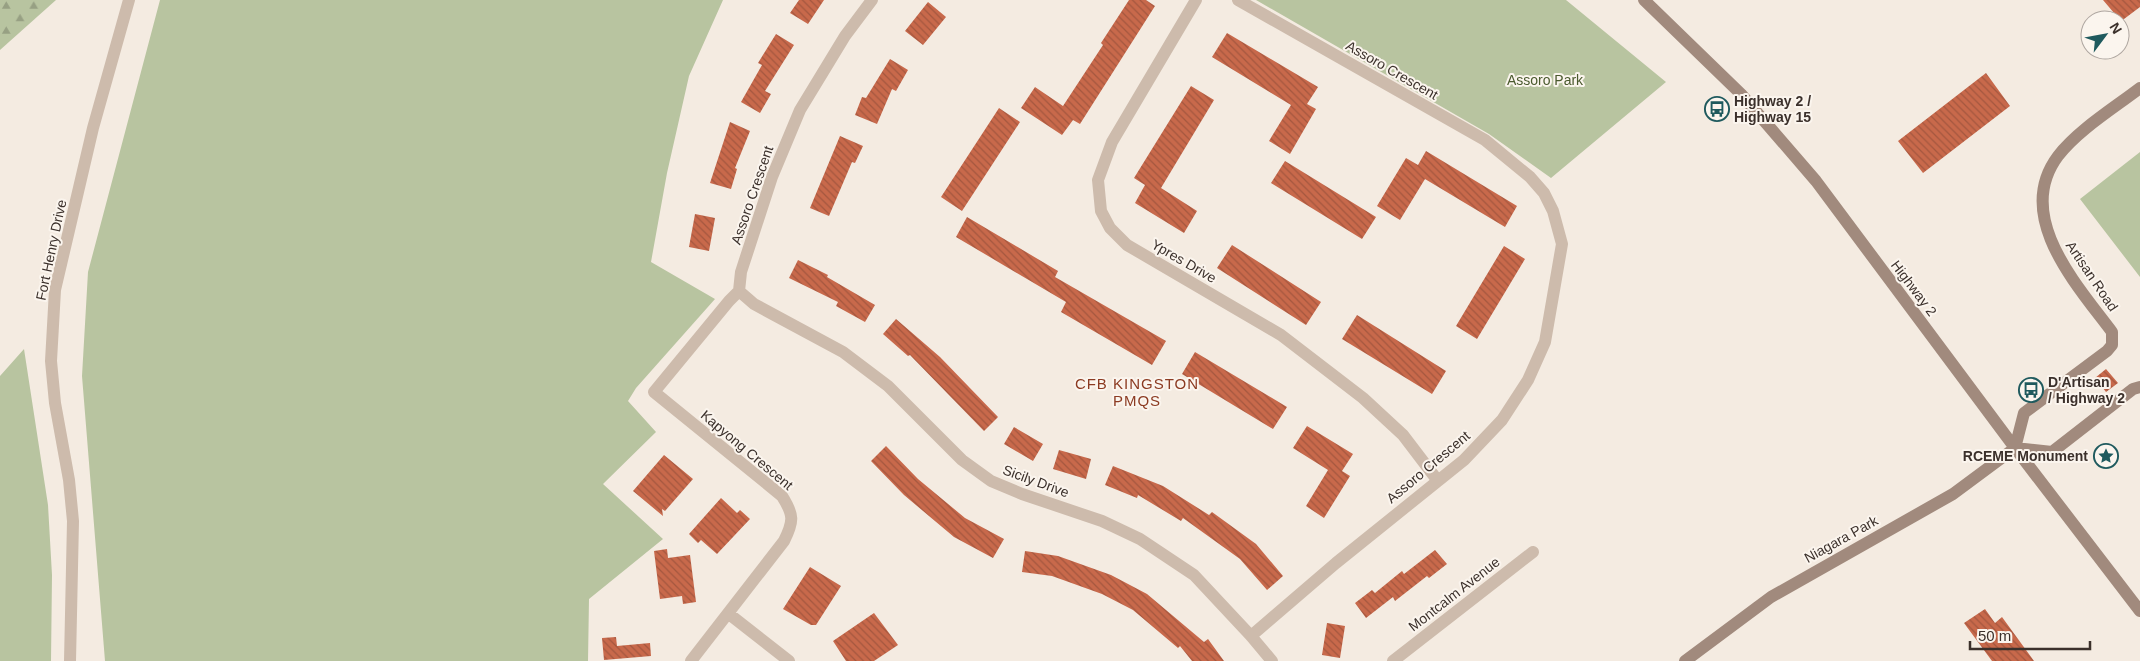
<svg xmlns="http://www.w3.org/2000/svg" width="2140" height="661" viewBox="0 0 2140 661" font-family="Helvetica,sans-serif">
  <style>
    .green { fill: #b8c4a0 }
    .forest { fill: url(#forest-firs) }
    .building { fill: url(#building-back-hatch) }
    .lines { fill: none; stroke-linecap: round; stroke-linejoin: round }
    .street { stroke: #cdbbac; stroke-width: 12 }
    .secondary { stroke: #a18a7d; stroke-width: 12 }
    .labels { text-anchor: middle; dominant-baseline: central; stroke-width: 4; stroke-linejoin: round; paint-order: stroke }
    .street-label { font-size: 14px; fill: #3b302b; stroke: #fbf5ee }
    .park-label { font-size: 14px; fill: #4a5a2e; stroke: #fbf5ee }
    .poi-label { font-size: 14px; font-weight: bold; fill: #3b302b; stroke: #fbf5ee; text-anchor: start }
    .neighbourhood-label { font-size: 15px; letter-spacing: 1px; fill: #8c3b22; stroke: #fbf5ee }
  </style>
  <defs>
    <pattern id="forest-firs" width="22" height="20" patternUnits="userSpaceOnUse" patternTransform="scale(1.25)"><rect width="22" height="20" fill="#b8c4a0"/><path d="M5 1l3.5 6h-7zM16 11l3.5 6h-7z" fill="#97a083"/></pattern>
    <pattern id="building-back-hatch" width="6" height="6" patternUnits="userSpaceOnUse" patternTransform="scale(1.25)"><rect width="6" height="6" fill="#c8694b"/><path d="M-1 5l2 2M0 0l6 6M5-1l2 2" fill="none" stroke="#a4573f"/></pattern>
  </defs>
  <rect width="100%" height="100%" fill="#f4ebe1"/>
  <path class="green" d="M 160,0 L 723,0 L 689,76 L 667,173 L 651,262 L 715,299 L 636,388 L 628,401 L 656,432 L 603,484 L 663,539 L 589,599 L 588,661 L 105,661 L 82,376 L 88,272 Z
    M 1256,0 L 1566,0 L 1666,82 L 1551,178 L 1489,134 Z
    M 2140,152 L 2140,277 L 2080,199 Z
    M 24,349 L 48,505 L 52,575 L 51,661 L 0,661 L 0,376 Z"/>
  <path class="forest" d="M 0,0 L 56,0 L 0,50 Z"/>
  <path class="building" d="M 799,0 L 824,0 L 808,24 L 790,13 Z
    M 1129,0 L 1146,0 L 1155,6 L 1080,124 L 1073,120 L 1062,135 L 1021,108 L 1035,87 L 1063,106 L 1103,45 L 1101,43 Z
    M 2103,0 L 2140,0 L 2140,7 L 2120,22 L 2120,20 Z
    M 928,2 L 946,17 L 923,45 L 905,31 Z
    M 1227,33 L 1318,87 L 1307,104 L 1316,109 L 1290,154 L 1269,141 L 1291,105 L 1212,57 Z
    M 776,34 L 794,45 L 765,91 L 771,94 L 760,113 L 741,102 L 762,65 L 758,63 Z
    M 890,59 L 908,70 L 896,91 L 892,89 L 877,124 L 855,115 L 862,97 L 866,98 Z
    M 1986,73 L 2010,106 L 1923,173 L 1898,141 Z
    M 1191,86 L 1214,100 L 1161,188 L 1197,211 L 1184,233 L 1135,203 L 1145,185 L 1134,178 Z
    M 999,108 L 1020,122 L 962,211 L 941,197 Z
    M 730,122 L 750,131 L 735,168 L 737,169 L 731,189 L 710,183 Z
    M 840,136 L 863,146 L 855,163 L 852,162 L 829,216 L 810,208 Z
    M 1426,151 L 1517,206 L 1505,227 L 1425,179 L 1400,220 L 1377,206 L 1406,158 L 1418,165 Z
    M 1285,161 L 1376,217 L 1362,239 L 1271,183 Z
    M 695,214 L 715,218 L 709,251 L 689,247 Z
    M 967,217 L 1058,271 L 1055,277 L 1166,341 L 1152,365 L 1061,312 L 1066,302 L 956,237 Z
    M 1232,245 L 1321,302 L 1306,325 L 1217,268 Z
    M 1504,246 L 1525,259 L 1477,339 L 1456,326 Z
    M 798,260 L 828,275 L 827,277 L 875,305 L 865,322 L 836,306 L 838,302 L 789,278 Z
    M 1357,315 L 1446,371 L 1432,394 L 1342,339 Z
    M 896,319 L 940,357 L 998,417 L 984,431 L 910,355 L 908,356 L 883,334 Z
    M 1195,352 L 1287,407 L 1273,429 L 1182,374 Z
    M 2106,369 L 2118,383 L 2106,392 L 2095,378 Z
    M 1307,426 L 1353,454 L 1342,471 L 1350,476 L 1324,518 L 1306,506 L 1328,470 L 1293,448 Z
    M 1014,427 L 1043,444 L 1033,461 L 1004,444 Z
    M 886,446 L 918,479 L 965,518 L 1004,539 L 993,558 L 954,537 L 904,495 L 871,461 Z
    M 1059,450 L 1091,459 L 1086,479 L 1053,469 Z
    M 664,455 L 693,479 L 665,511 L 662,509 L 663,516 L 633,491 Z
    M 1113,466 L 1163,486 L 1209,515 L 1212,512 L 1256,544 L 1283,576 L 1267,590 L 1240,559 L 1183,518 L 1181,521 L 1138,495 L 1137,498 L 1105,485 Z
    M 721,498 L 737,513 L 740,510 L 750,519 L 717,554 L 701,540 L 698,543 L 689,534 Z
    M 667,549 L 668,558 L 690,555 L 696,602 L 683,604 L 682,596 L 660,599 L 654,551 Z
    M 1435,550 L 1447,564 L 1429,578 L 1427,576 L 1395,601 L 1393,597 L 1366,618 L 1355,603 L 1372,590 L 1375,593 L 1402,571 L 1404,574 Z
    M 1025,551 L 1058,556 L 1111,575 L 1147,594 L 1204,642 L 1208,639 L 1224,661 L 1192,661 L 1180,646 L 1178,648 L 1133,610 L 1102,594 L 1052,576 L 1022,572 Z
    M 810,567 L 841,586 L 816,625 L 811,625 L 783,609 Z
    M 1985,609 L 1995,623 L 2002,617 L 2034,661 L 1992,661 L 1964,623 Z
    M 874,613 L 898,645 L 874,661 L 846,661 L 833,641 Z
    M 1327,623 L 1345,626 L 1340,658 L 1322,655 Z
    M 616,637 L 617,646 L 650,643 L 651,656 L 604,660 L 602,638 Z"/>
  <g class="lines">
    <path class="street" d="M 1196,0 L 1112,142 L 1098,180 L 1101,211 L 1110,228 L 1127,245 L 1281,335 L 1363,398 L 1403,435 L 1438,481
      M 1238,0 L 1485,140 L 1530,177 L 1544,193 L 1553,211 L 1562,244 L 1545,342 L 1528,380 L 1502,420 L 1464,460 L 1336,563 L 1251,636
      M 739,291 L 754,304 L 843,352 L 888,386 L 962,460 L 991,481 L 1022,494 L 1102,521 L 1140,539 L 1194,575 L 1251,636 L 1272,661
      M 729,614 L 789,661
      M 70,661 L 73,521 L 69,480 L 55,403 L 51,361 L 55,290 L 93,128 L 129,0
      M 691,661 L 784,541 C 794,521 794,515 782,496 L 654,392 L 729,301 L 739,291 L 741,272 L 772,177 L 800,110 L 845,36 L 872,0
      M 1393,661 L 1533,552"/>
    <path class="secondary" d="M 1644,0 L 1741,94 L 1816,181 L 2015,448 L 2140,611
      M 2015,448 L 2024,413 L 2107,351 L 2112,345 L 2112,332 C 2077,285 2013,216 2058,156 C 2078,130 2114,108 2140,88
      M 2015,448 L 2052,452 L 2133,389 L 2140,387
      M 1685,661 L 1771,597 L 1953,494 L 2015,448"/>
  </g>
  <defs>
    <symbol id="bus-ring" viewBox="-11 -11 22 22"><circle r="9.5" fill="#fbf5ee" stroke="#1f5a5e" stroke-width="1.5"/><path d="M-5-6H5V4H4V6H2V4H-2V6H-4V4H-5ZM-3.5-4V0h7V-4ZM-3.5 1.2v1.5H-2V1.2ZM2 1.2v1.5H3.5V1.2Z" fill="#1f5a5e"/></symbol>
    <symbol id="sight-ring" viewBox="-11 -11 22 22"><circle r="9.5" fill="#fbf5ee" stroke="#1f5a5e" stroke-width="1.5"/><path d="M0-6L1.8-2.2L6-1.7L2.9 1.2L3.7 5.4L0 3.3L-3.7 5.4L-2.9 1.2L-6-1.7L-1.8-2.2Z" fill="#1f5a5e"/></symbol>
  </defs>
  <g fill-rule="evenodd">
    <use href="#bus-ring" x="1703" y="95" width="28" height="28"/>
    <use href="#bus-ring" x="2017" y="376" width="28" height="28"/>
    <use href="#sight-ring" x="2092" y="442" width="28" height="28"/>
  </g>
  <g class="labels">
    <g class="street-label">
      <text transform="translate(1392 70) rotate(30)">Assoro Crescent</text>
      <text transform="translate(752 195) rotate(-71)">Assoro Crescent</text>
      <text transform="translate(51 250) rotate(-78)">Fort Henry Drive</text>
      <text transform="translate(1184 261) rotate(30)">Ypres Drive</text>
      <text transform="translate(2092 276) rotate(56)">Artisan Road</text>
      <text transform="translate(1914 288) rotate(53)">Highway 2</text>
      <text transform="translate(747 450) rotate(40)">Kapyong Crescent</text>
      <text transform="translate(1428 467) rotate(-40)">Assoro Crescent</text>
      <text transform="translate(1036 481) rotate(20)">Sicily Drive</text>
      <text transform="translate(1841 539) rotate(-29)">Niagara Park</text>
      <text transform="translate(1454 594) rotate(-38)">Montcalm Avenue</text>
    </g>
    <g class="park-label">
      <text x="1545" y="80">Assoro Park</text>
    </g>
    <g class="poi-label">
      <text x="1734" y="101">Highway 2 /<tspan x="1734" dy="16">Highway 15</tspan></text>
      <text x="2048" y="382">D'Artisan<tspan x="2048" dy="16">/ Highway 2</tspan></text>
      <text x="2088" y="456" text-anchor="end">RCEME Monument</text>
    </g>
    <g class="neighbourhood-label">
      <text x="1137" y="383">CFB KINGSTON<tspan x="1137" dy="17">PMQS</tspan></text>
    </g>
  </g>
  <g transform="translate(2105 35) rotate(58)"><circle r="24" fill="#fbf5ee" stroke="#aea6a0"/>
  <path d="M0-4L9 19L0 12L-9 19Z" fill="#1f5a5e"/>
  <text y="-8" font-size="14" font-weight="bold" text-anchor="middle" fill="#3b302b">N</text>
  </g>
  <path d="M1970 641v8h120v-8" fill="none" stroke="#3b302b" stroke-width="2.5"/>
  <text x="1978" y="641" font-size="15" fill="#3b302b" stroke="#fbf5ee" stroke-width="4" paint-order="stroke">50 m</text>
</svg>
